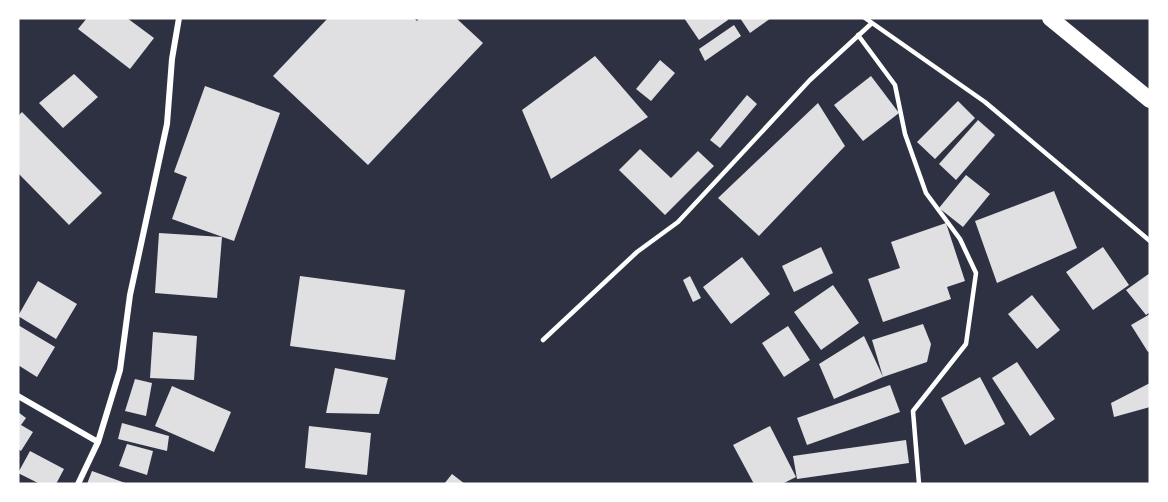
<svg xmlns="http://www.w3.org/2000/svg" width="1168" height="502" viewBox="0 0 1168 502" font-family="Karla,sans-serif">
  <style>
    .building { fill: #e0e0e3 }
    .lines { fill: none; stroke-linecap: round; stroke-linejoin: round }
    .service { stroke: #fff; stroke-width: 4.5 }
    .minor { stroke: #fff; stroke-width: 6 }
    .trunk { stroke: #fff; stroke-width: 16 }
  </style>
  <rect width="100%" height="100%" fill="#2d3142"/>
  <path class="building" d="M 87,18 L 127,18 L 154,38 L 130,69 L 78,29 Z
    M 328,18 L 414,18 L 417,21 L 419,18 L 456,18 L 483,43 L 368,165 L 273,76 Z
    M 684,18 L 727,18 L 728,20 L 699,40 Z
    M 740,18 L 771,18 L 750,33 Z
    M 734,25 L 741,36 L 705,61 L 699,49 Z
    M 595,56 L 648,117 L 551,179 L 522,110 Z
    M 660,60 L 675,73 L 651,101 L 636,89 Z
    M 74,74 L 98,97 L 63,128 L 39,103 Z
    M 871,76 L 899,113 L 863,141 L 834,105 Z
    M 205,86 L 280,113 L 234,241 L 172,219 L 187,177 L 174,172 Z
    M 747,95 L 757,104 L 720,148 L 710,140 Z
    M 958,101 L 975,118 L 935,159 L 917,142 Z
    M 818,103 L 845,146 L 759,236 L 718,198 Z
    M 22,112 L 102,193 L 69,225 L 18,173 L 18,116 Z
    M 978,120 L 995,135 L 956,180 L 939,164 Z
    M 640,149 L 671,178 L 698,151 L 714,166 L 665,215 L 619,170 Z
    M 966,175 L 990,194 L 963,227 L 939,208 Z
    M 1054,191 L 1077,248 L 997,283 L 975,221 Z
    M 946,223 L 965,281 L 947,287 L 951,299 L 883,322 L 868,279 L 900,268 L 891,242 Z
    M 159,233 L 222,237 L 217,298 L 155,293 Z
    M 821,247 L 833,273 L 794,292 L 782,266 Z
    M 1103,247 L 1129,285 L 1093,310 L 1066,272 Z
    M 742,257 L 770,294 L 731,324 L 703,287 Z
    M 1150,273 L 1150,312 L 1146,315 L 1126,290 Z
    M 300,276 L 405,290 L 395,360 L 290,346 Z
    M 690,276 L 701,298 L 693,302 L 683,280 Z
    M 38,281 L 77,304 L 56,339 L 18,316 Z
    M 833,285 L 859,323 L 821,350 L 794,312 Z
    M 1032,295 L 1060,330 L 1037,349 L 1008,314 Z
    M 1150,314 L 1150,351 L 1148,352 L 1131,325 Z
    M 923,324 L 931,344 L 927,362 L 883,377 L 834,399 L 819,364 L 864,336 L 883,377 L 872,340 Z
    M 18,325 L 55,347 L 37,377 L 18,365 Z
    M 788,326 L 810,360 L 784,377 L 762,343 Z
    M 153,332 L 197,336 L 194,380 L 150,378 Z
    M 1017,362 L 1055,419 L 1030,436 L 992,378 Z
    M 335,368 L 388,378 L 379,414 L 326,413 Z
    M 980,377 L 1005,424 L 965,445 L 941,398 Z
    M 135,379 L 152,383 L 146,416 L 125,411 Z
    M 1150,383 L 1150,407 L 1114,417 L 1111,403 Z
    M 890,385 L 900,412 L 807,445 L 797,418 Z
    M 172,386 L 231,412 L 214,452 L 155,426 Z
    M 18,412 L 26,418 L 21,425 L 33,432 L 21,451 L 18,449 Z
    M 122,423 L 169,436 L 167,451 L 118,439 Z
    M 309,426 L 371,433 L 367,475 L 305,468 Z
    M 770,426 L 796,477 L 782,484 L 754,484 L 733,445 Z
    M 906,440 L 909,463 L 797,479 L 793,456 Z
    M 127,444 L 153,451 L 147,475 L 119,466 Z
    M 30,451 L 64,469 L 56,484 L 40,484 L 18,473 Z
    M 92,471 L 128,484 L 87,484 Z
    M 452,474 L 465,484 L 444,484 Z"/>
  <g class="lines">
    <path class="service" d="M 865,18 L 985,102 L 1150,241
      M 858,35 L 895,85 L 905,134 L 926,193 L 960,239 L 976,273 L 966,344 L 913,411 L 919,484
      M 543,340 L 637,252 L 678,222 L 810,80 L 872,23"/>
    <path class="minor" d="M 18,396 L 98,442
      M 78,484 L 98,442 L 120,370 L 130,295 L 167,124 L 172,59 L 179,18"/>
    <path class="trunk" d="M 1050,18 L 1150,100"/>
  </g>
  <rect width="1168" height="502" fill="none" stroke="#ffffff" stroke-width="39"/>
</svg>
